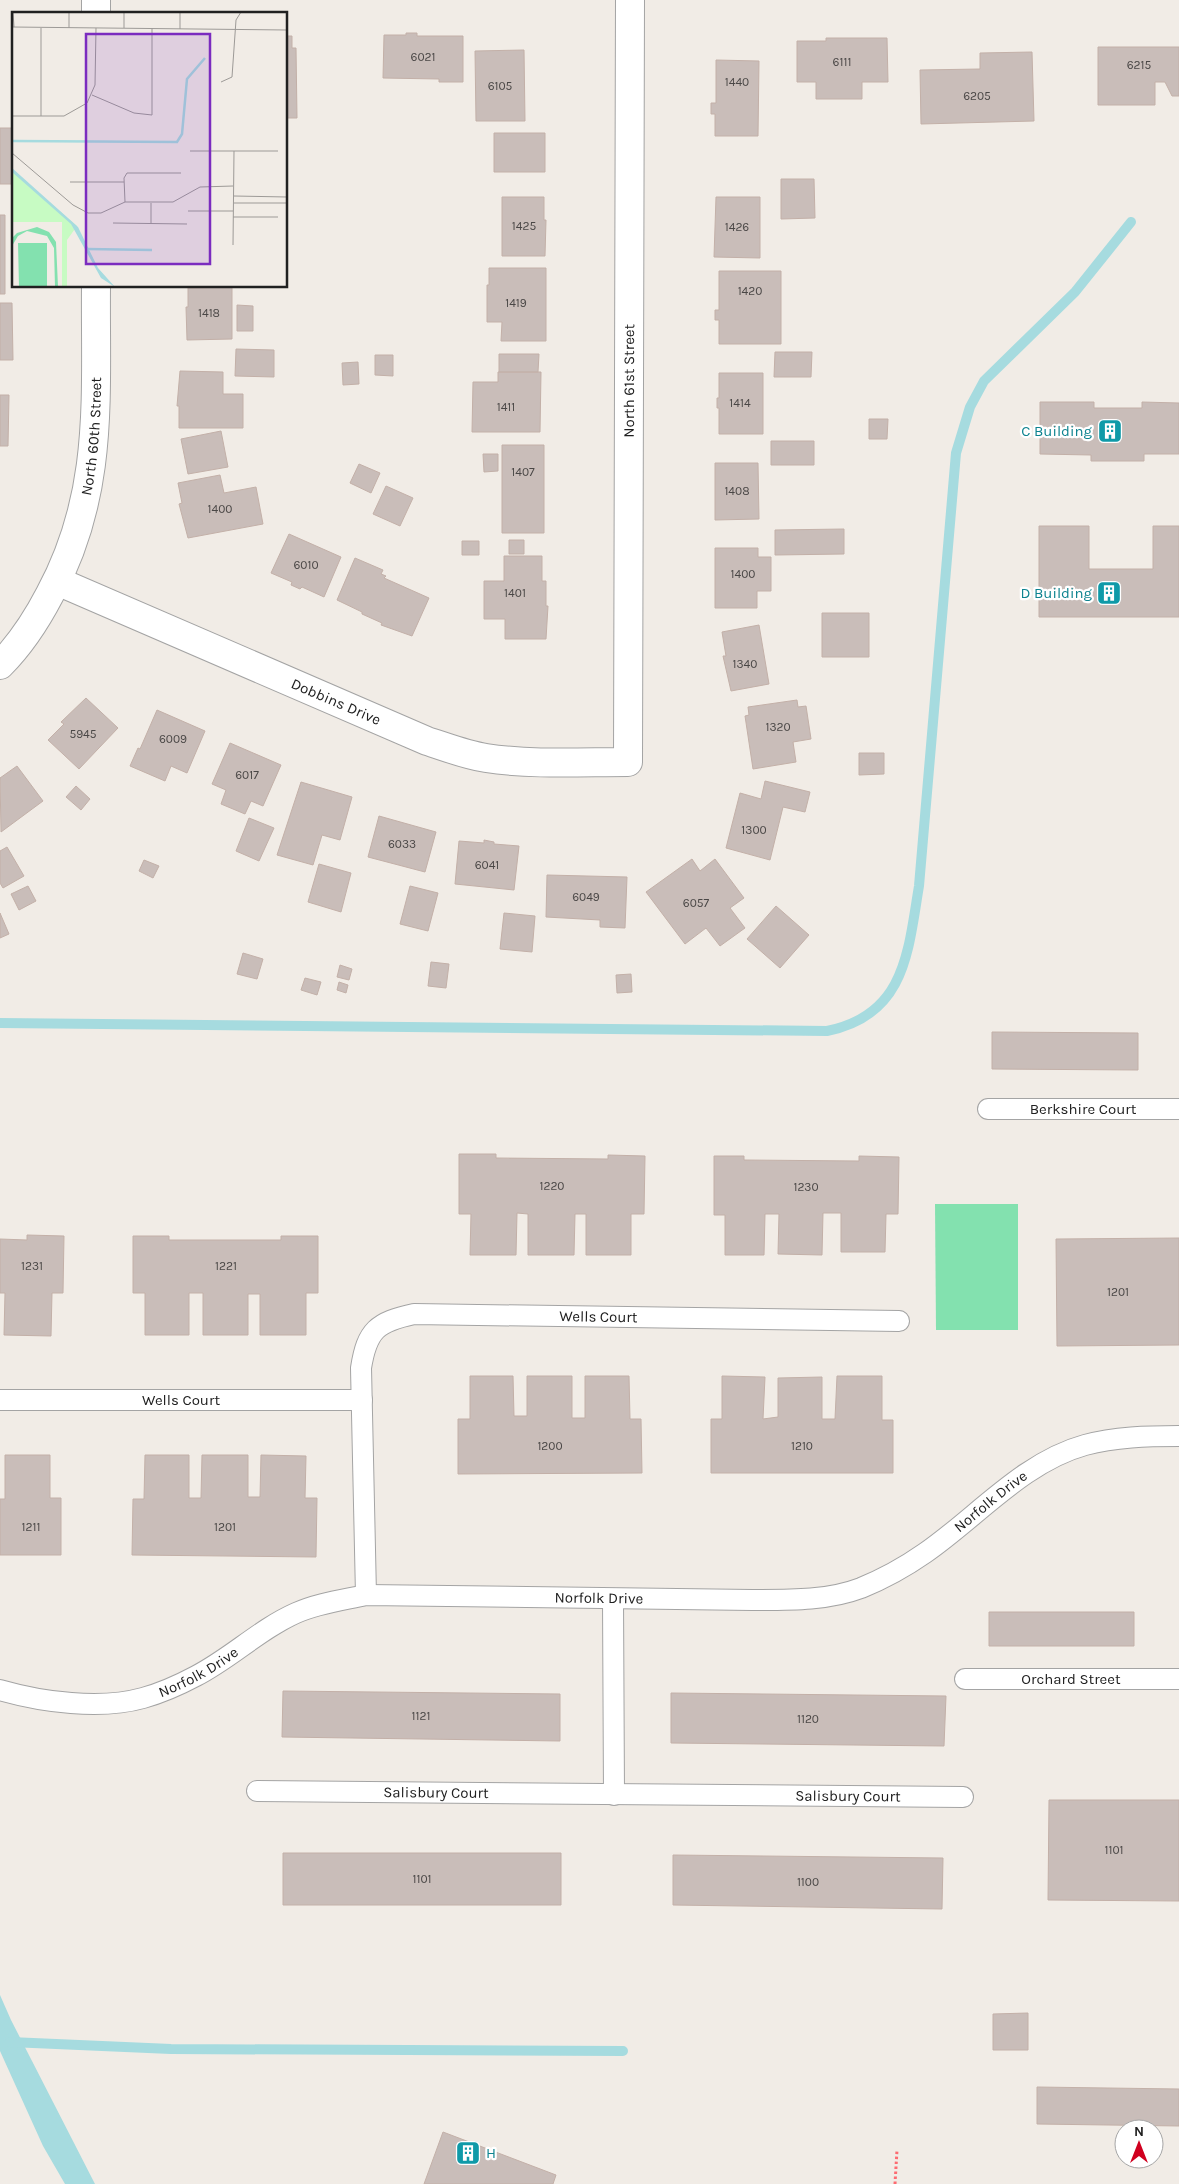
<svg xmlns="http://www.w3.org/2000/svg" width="1179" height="2184" viewBox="0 0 1179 2184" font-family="Karla,sans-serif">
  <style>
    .pitch { fill: #83e1af }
    .water { fill: #a6dbdf }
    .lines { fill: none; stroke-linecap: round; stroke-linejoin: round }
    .stream { stroke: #a6dbdf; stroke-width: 10 }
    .building { fill: #c9bdb9; stroke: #c3b0a8 }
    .service-casing { stroke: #a4a4a4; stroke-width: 22 }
    .minor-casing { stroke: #a4a4a4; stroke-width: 30 }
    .path { stroke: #fd6b71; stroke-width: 3; stroke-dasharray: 2.5 2.5; stroke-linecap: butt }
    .service { stroke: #fff; stroke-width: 20 }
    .minor { stroke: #fff; stroke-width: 28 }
    .labels { text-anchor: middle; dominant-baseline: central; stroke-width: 4.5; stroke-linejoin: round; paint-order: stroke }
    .number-label { font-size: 12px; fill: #4a4746 }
    .street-label { font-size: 15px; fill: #202020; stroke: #fff }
    .culture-label { font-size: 15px; fill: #0d838f; stroke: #fff; text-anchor: end }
    .inset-river { fill: none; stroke: #a6dbdf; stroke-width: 2.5 }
    .inset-road { fill: none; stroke: #9d9a97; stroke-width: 1 }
    .view { fill: #7b2cbf; fill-opacity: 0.15; stroke: #7b2cbf; stroke-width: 2.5 }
    .inset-edge { fill: none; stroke: #202020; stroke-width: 2.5 }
  </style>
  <rect width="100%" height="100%" fill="#f1ece6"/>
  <path class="pitch" d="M 935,1204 L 1018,1204 L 1018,1330 L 936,1330 Z"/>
  <path class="water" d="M 0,1995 L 11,2020 L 95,2184 L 65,2184 L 43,2146 L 0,2051 Z"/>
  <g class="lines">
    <path class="stream" d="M 0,1023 L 827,1031 C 906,1015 908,951 919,886 L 956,453 L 970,407 L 984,381 L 1075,292 L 1131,222
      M 10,2042 L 171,2049 L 623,2051"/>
  </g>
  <path class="building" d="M 406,33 L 417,33 L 417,36 L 463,36 L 463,82 L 439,82 L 439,79 L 383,78 L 384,35 L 406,35 Z
    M 286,36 L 292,36 L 292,48 L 296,48 L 297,118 L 286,118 Z
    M 826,38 L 887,38 L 888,82 L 862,82 L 862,99 L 816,99 L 816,82 L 797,82 L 797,41 L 826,41 Z
    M 1098,47 L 1179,47 L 1179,96 L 1172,96 L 1165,82 L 1155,82 L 1155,105 L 1098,105 Z
    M 524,50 L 525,121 L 476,121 L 475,51 Z
    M 1032,52 L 1034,121 L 921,124 L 920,70 L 980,69 L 980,53 Z
    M 716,60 L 759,61 L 758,136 L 715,136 L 715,114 L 711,114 L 711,103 L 716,103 Z
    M 0,128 L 13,128 L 13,184 L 0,184 Z
    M 494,133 L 545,133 L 545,172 L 494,172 Z
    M 781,179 L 814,179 L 815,218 L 781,219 Z
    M 502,197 L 544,197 L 544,220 L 546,220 L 545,256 L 502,256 Z
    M 716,197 L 760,197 L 760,258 L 714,257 Z
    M 0,215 L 5,215 L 5,294 L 0,294 Z
    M 489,268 L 546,268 L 546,341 L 501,341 L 502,322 L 487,322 L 487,285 L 489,285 Z
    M 719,271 L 781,271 L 781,344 L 719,344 L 719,320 L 715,320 L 715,310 L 719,310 Z
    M 232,287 L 232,339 L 187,340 L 186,307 L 188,307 L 188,288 Z
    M 0,303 L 12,303 L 13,360 L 0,360 Z
    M 237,305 L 253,306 L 253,331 L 237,331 Z
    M 236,349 L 274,350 L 274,377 L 235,376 Z
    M 775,352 L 812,352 L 811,377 L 774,377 Z
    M 499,354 L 539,354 L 538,372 L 499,372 Z
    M 375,355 L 393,355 L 393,376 L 375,375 Z
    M 358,362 L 359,384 L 343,385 L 342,363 Z
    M 180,371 L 223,372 L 223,394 L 243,394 L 243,428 L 179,428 L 179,406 L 177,406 Z
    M 498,372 L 541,372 L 540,432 L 472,432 L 473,382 L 498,382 Z
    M 719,373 L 763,373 L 763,434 L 719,434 L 719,408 L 717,408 L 717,398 L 719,398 Z
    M 0,395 L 9,395 L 8,446 L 0,446 Z
    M 1040,402 L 1094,402 L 1094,408 L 1142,408 L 1142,402 L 1179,403 L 1179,454 L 1144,454 L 1144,461 L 1091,461 L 1091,455 L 1040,454 Z
    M 869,419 L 888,419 L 887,439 L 869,439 Z
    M 221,431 L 228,467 L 188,474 L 181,439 Z
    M 771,441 L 814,441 L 814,465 L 771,465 Z
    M 502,445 L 544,445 L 544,533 L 502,533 Z
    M 483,454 L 498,454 L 498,471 L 484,472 Z
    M 715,463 L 758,463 L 759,519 L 715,520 Z
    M 359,464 L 380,473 L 371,493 L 350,483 Z
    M 220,475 L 224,493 L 256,487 L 263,524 L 188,538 L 179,504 L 182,503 L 178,483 Z
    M 386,486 L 413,498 L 400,526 L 373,514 Z
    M 1039,526 L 1089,526 L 1089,569 L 1153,569 L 1153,526 L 1179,526 L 1179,617 L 1039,617 Z
    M 844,529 L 844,554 L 775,555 L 775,530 Z
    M 289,534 L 341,557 L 324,597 L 302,587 L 300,589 L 291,585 L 292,582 L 271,573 Z
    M 509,540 L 524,540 L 524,554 L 509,554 Z
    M 462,541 L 479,541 L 479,555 L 462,555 Z
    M 715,548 L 758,548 L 758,557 L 771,557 L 771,591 L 757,591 L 757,608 L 715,608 Z
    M 504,556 L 542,556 L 542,581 L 546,581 L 546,606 L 548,606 L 546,639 L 505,639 L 505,619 L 484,619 L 484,581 L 504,581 Z
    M 355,558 L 383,570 L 381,574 L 386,576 L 384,578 L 429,598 L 412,636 L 381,625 L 382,623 L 362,614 L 362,612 L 337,600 Z
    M 822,613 L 869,613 L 869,657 L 822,657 Z
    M 759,625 L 769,684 L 731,691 L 723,656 L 726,656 L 722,632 Z
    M 86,698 L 118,728 L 79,769 L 48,740 L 64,724 L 61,722 Z
    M 797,700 L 798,707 L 806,706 L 811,739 L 793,742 L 796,762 L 753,769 L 745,716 L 749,715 L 748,707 Z
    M 157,710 L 205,731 L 187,773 L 171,766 L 165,781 L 130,766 L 138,748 L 140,749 Z
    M 230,743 L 281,765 L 263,806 L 251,801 L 245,814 L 221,804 L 226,790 L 212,784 Z
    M 859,753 L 884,753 L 884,774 L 859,775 Z
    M 17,766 L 43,801 L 1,832 L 0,778 Z
    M 765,781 L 810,792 L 805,812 L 783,807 L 770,860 L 726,848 L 740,793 L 761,799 Z
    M 301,782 L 352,797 L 340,840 L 322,835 L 313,865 L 277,855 Z
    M 76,786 L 90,799 L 81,810 L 66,797 Z
    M 379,816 L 436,832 L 425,872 L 368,857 Z
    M 249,818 L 274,828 L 259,861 L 236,851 Z
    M 484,840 L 494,842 L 494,844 L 519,846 L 514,890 L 455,884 L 459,841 L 484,843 Z
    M 7,847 L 24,876 L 3,888 L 0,883 L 0,851 Z
    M 692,859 L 700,871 L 715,859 L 744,898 L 730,908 L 745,928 L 720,946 L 706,928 L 685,944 L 646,892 Z
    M 144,860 L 159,866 L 153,878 L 139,871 Z
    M 319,864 L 351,873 L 341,912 L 308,902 Z
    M 547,875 L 627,877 L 625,928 L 600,927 L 600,920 L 546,917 Z
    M 28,886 L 36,901 L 19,910 L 11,894 Z
    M 410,886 L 438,893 L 428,931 L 400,924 Z
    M 776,906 L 809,935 L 780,968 L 747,939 Z
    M 0,913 L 9,934 L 0,938 Z
    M 504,913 L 535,916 L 532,952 L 500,949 Z
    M 243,953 L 263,959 L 257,979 L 237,974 Z
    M 431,962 L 449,964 L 446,988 L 428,986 Z
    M 340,965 L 352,969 L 349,980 L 337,977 Z
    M 631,974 L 632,992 L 617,993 L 616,975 Z
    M 305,978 L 321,982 L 317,995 L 301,990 Z
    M 339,982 L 348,985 L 346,993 L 337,990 Z
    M 992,1032 L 1138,1033 L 1138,1070 L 992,1069 Z
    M 459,1154 L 496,1154 L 496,1158 L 608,1159 L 608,1155 L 645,1156 L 644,1214 L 631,1214 L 631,1255 L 586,1255 L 586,1214 L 575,1214 L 574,1255 L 528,1255 L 528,1214 L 517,1213 L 516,1255 L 470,1255 L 471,1214 L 459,1214 Z
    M 714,1156 L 744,1156 L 744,1160 L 859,1161 L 859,1156 L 899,1157 L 898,1214 L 886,1214 L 885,1252 L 841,1252 L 841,1213 L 823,1213 L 822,1255 L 778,1254 L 779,1214 L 765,1214 L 764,1255 L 725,1255 L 725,1215 L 714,1215 Z
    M 27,1235 L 64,1236 L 63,1293 L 52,1293 L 51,1336 L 4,1335 L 5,1293 L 0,1293 L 0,1239 L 27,1240 Z
    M 133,1236 L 169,1236 L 169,1240 L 281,1240 L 281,1236 L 318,1236 L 318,1293 L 306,1293 L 306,1335 L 260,1335 L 260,1294 L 248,1294 L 248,1335 L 203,1335 L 203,1293 L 189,1293 L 189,1335 L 145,1335 L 145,1293 L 133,1293 Z
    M 1179,1238 L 1179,1345 L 1057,1346 L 1056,1239 Z
    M 470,1376 L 513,1376 L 514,1416 L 527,1416 L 527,1376 L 572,1376 L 572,1418 L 585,1418 L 585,1376 L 629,1376 L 630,1419 L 641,1419 L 642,1473 L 458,1474 L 458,1419 L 470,1419 Z
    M 722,1376 L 765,1377 L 763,1419 L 778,1417 L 778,1378 L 822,1377 L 822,1419 L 835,1419 L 837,1376 L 882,1376 L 882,1420 L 893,1420 L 893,1473 L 711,1473 L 711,1419 L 722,1419 Z
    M 5,1455 L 50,1455 L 50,1498 L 61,1498 L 61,1555 L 0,1555 L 0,1499 L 5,1499 Z
    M 145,1455 L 189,1455 L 189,1498 L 201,1498 L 202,1455 L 248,1455 L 248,1497 L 260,1497 L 261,1455 L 306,1456 L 305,1498 L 317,1498 L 316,1557 L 132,1555 L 133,1499 L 144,1499 Z
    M 989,1612 L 1134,1612 L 1134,1646 L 989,1646 Z
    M 283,1691 L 560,1694 L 560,1741 L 282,1737 Z
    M 671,1693 L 946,1696 L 944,1746 L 671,1743 Z
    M 1049,1800 L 1179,1800 L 1179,1901 L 1048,1900 Z
    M 283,1853 L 561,1853 L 561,1905 L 283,1905 Z
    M 673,1855 L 943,1858 L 942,1909 L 673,1905 Z
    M 1028,2013 L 1028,2050 L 993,2050 L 993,2014 Z
    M 1037,2087 L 1179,2089 L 1179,2126 L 1037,2124 Z
    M 443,2132 L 556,2175 L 553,2184 L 424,2184 Z"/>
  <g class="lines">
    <defs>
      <g id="service">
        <path id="s1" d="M 988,1109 L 1179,1109"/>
        <path id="s2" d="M 0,1400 L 362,1400"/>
        <path id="s3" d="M 366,1595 L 361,1368 C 367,1330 377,1322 414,1314 L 899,1321"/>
        <path d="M 613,1599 L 614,1795"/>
        <path id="s4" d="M 965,1679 L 1179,1679"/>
        <path id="s5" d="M 0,1690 C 42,1702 100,1710 143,1698 C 161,1693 181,1684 196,1676 C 231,1658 260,1629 296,1613 C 318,1603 343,1600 366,1595 L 752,1600 C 788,1600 827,1601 861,1588 C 883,1579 905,1567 925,1553 C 976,1518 1023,1462 1085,1445 C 1115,1437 1147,1436 1179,1436"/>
        <path id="s6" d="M 257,1791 L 963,1797"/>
      </g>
      <g id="minor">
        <path d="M 96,14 L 96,0"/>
        <path id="s7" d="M 57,581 L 427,741 C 446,747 466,755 486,758 C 533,765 581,762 628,762 L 630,0"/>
        <path id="s8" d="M 0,665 C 20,645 37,619 50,594 C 105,492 95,397 96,286"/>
      </g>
    </defs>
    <use href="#service" class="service-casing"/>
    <use href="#minor" class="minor-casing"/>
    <path class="path" d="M 895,2184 L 897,2150"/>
    <use href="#service" class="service"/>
    <use href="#minor" class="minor"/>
  </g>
  <defs>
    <symbol id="building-square" viewBox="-11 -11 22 22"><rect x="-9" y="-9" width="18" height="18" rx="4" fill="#0f9aa8" stroke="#fff"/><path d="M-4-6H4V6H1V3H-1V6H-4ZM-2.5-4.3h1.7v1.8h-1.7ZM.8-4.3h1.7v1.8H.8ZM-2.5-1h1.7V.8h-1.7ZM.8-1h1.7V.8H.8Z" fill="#fff"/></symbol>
  </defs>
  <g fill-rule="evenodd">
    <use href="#building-square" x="1096" y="417" width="28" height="28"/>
    <use href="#building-square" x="1095" y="579" width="28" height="28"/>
    <use href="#building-square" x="454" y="2139" width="28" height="28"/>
  </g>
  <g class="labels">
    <g class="number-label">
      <text x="423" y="57">6021</text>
      <text x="842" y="62">6111</text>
      <text x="1139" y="65">6215</text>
      <text x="737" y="82">1440</text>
      <text x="500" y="86">6105</text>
      <text x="977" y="96">6205</text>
      <text x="524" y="226">1425</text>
      <text x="737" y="227">1426</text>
      <text x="750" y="291">1420</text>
      <text x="516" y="303">1419</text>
      <text x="209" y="313">1418</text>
      <text x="740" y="403">1414</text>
      <text x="506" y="407">1411</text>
      <text x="523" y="472">1407</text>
      <text x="737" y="491">1408</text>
      <text x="220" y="509">1400</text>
      <text x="306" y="565">6010</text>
      <text x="743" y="574">1400</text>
      <text x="515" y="593">1401</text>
      <text x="745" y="664">1340</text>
      <text x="778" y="727">1320</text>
      <text x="83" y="734">5945</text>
      <text x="173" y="739">6009</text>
      <text x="247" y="775">6017</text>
      <text x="754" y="830">1300</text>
      <text x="402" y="844">6033</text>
      <text x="487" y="865">6041</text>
      <text x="586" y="897">6049</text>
      <text x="696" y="903">6057</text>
      <text x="552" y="1186">1220</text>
      <text x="806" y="1187">1230</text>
      <text x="32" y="1266">1231</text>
      <text x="226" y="1266">1221</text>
      <text x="1118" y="1292">1201</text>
      <text x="550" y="1446">1200</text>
      <text x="802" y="1446">1210</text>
      <text x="31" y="1527">1211</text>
      <text x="225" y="1527">1201</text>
      <text x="421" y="1716">1121</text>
      <text x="808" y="1719">1120</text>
      <text x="1114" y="1850">1101</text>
      <text x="422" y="1879">1101</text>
      <text x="808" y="1882">1100</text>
    </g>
    <g class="street-label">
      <text stroke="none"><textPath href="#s7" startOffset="988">North 61st Street</textPath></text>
      <text stroke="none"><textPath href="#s8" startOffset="252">North 60th Street</textPath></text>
      <text stroke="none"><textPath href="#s7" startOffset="304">Dobbins Drive</textPath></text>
      <text stroke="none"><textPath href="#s1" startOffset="95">Berkshire Court</textPath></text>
      <text stroke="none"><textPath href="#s3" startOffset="495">Wells Court</textPath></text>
      <text stroke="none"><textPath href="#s2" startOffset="181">Wells Court</textPath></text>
      <text stroke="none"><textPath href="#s5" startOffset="1046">Norfolk Drive</textPath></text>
      <text stroke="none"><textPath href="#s5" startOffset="626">Norfolk Drive</textPath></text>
      <text stroke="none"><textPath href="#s5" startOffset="206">Norfolk Drive</textPath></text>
      <text stroke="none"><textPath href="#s4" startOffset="106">Orchard Street</textPath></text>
      <text stroke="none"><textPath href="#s6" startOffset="179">Salisbury Court</textPath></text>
      <text stroke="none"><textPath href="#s6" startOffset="591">Salisbury Court</textPath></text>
    </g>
    <g class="culture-label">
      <text x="1092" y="431">C Building</text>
      <text x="1092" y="593">D Building</text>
      <text x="486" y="2153" text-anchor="start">H</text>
    </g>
  </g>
  <g transform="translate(12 12)">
    <rect width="275" height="275" fill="#f1ece6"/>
    <path d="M 0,158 L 65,214 L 55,228 L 55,275 L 50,275 L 50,210 L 0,210 Z" fill="#c7fbc3"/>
    <path d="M 25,215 L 37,220 L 44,230 L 46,275 L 43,275 L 42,236 L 35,224 L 15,219 L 6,224 L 0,234 L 0,226 L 5,221 ZM 6,231 L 35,231 L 35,275 L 7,275 Z" fill="#83e1af"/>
    <path d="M 0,156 L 66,215 L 86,256 L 103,275 L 89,266 L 59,212 L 0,160 Z" fill="#a6dbdf"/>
    <path class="inset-river" d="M 0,129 L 165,130 L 170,122 L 175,67 L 193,46M 75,237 L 140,238"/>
    <path class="inset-road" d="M 1,0 L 2,15M 57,0 L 57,16M 112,0 L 112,16M 168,0 L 168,17M 0,15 L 275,18M 209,70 L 220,65 L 224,8 L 229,0M 80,83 L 122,101 L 140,103 L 140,16M 0,104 L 52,104 L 75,91 L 83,73 L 84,16M 29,104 L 29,16M 178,139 L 266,139M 0,141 L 61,193 L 76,201 L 89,201 L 113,190 L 161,190 L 188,175 L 221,174M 58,170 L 112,170M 222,184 L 275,185M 113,190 L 112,166 L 115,161 L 169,161M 139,191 L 139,211M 222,191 L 275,191M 176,199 L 221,199M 221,205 L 266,205M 101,211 L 175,212M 221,233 L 222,139"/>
    <path class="view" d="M 74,22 L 198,22 L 198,252 L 74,252 Z"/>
    <rect width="275" height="275" class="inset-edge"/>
  </g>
  <g transform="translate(1139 2144)"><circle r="24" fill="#ffffff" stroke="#a6a6a6"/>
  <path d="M0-4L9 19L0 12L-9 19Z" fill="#d0001f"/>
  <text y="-8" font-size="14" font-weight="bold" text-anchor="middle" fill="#202020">N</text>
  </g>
</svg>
